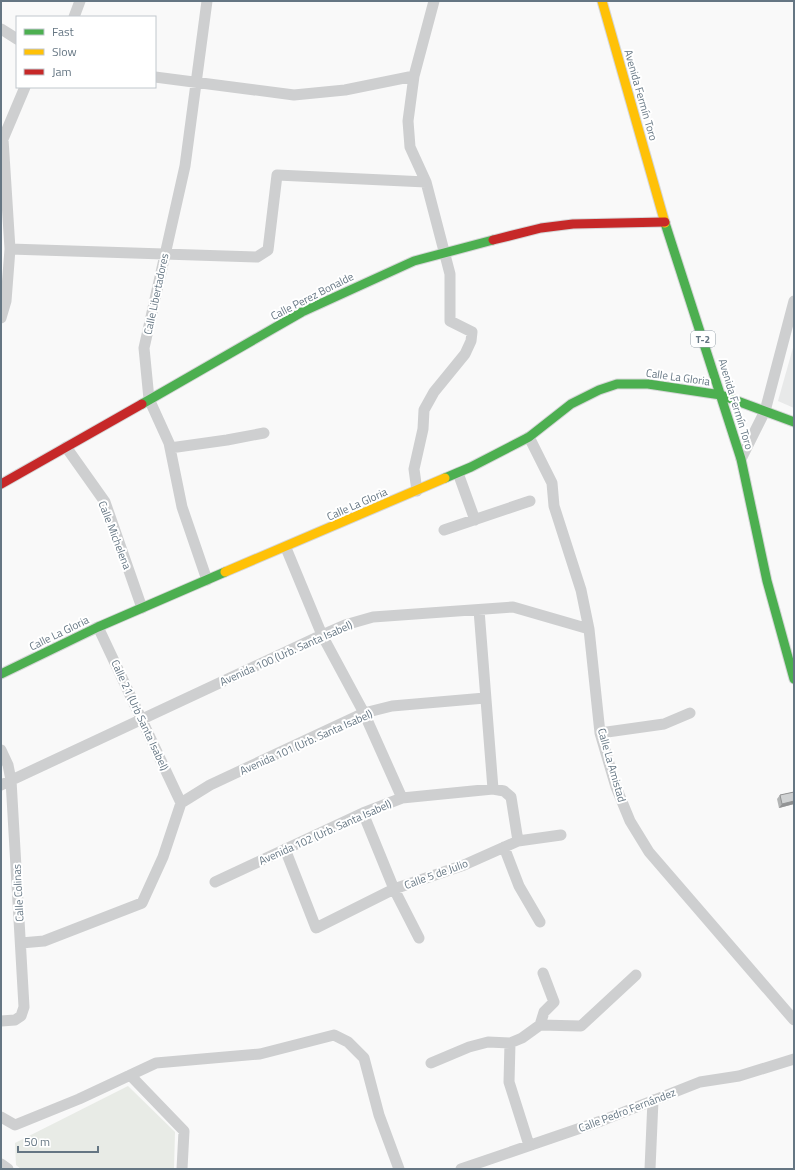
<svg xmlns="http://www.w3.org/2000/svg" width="795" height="1170" viewBox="0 0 795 1170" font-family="'Titillium Web',sans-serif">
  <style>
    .built { fill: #e8e9e9 }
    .garden { fill: #e8ebe6 }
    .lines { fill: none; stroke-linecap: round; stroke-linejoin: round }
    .fast-casing { stroke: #d5d6d7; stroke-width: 11 }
    .slow-casing { stroke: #d5d6d7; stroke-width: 11 }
    .jam-casing { stroke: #d5d6d7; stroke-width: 11 }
    .street { stroke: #cecfd0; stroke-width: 11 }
    .fast { stroke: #4caf50; stroke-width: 9 }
    .slow { stroke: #ffc107; stroke-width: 9 }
    .jam { stroke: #c62828; stroke-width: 9 }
    .wall { fill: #b3b5b5 }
    .shaded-wall { fill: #929394 }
    .building { fill: #d0d2d3; stroke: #929394 }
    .labels { text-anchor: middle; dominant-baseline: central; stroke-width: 4; stroke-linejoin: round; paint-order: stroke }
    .shield { fill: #fff; stroke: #939fa8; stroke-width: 1 }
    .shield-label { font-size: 10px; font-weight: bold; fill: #657683 }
    .street-label { font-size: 11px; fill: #657683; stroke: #fff }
  </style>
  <rect width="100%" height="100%" fill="#f9f9f9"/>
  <path class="built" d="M 794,344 L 794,408 L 778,401 Z"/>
  <path class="garden" d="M 128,1086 L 175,1132 L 174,1169 L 21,1169 L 16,1165 L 15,1143 Z"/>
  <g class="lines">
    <defs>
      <path id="fast" d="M 665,223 L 741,459 L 767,581 L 794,679
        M 142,404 L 302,312 L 414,261 L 493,240
        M 445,478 L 471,467 L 529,437 L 571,404 L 599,390 L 617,384 L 648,384 L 721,395 L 794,422
        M 1,674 L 98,627 L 225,572"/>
      <path id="slow" d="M 602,1 L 665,223
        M 225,572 L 445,478"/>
      <path id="jam" d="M 493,240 L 541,228 L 573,224 L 665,222
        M 1,484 L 142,404"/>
    </defs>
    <use href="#fast" class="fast-casing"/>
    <use href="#slow" class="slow-casing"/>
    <use href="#jam" class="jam-casing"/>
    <path class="street" d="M 74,17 L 80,1
      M 1,29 L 17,39
      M 155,77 L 294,95 L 345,90 L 414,76
      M 10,249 L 257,257 L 268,250 L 277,175 L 426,182
      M 1,318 L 6,301 L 10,249 L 3,139 L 25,87
      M 529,437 L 552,483 L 554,506 L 581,590 L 589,629 L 600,733 L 616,787 L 630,821 L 649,852 L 794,1020
      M 66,447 L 105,502 L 142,608
      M 170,448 L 227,440 L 264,433
      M 741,459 L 765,411 L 794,301
      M 458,473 L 475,520
      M 417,491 L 414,469 L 423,429 L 424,410 L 434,392 L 465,354 L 471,341 L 472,332 L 450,321 L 450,274 L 426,182 L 410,147 L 408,121 L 414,76 L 434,1
      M 444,530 L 530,501
      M 286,548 L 322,635 L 364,713 L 402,798
      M 207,580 L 182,507 L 169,443 L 149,399 L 144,348 L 185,166 L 207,1
      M 479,610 L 493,789
      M 98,627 L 181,803
      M 600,733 L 664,724 L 690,713
      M 1,750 L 8,765 L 11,780 L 24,1007 L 21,1016 L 15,1020 L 1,1021
      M 1,785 L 322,635 L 345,625 L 373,617 L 513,607 L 589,629
      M 181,803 L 210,785 L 364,713 L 392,706 L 485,698
      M 363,813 L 394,889 L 419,938
      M 504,847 L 519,886 L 540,922
      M 285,849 L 316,928 L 394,889 L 464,865 L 518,841 L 561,835
      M 215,882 L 363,813 L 402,798 L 493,789 L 504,791 L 511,797 L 518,841
      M 21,943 L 44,941 L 142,903 L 163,857 L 181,803
      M 540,1025 L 544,1012 L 554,1002 L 543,973
      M 510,1043 L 509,1082 L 529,1145
      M 431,1063 L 469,1047 L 488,1042 L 510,1043 L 522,1038 L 540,1025 L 581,1026 L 636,975
      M 130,1075 L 184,1131 L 182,1169
      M 1,1117 L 15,1125 L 79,1099 L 156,1063 L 260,1054 L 334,1035 L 348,1042 L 364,1058 L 379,1115 L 399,1169
      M 1,1164 L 8,1169
      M 461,1169 L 601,1121 L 700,1082 L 739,1076 L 794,1059
      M 650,1169 L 653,1100"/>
    <use href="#fast" class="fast"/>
    <use href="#slow" class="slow"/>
    <use href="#jam" class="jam"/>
  </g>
  <path class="wall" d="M 794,792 L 794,804 L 779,808 L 777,799 L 780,795 Z"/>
  <path class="shaded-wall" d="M 794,801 L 794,804 L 779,808 L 782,804 Z"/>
  <path class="building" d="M 794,792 L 794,801 L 782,804 L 780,795 Z"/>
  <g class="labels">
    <rect class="shield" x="691" y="331" width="24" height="16" rx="3"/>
    <g class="shield-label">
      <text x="703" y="339">T-2</text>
    </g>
    <g class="street-label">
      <text transform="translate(641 95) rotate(74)">Avenida Fermín Toro</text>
      <text transform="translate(156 294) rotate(-78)">Calle Libertadores</text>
      <text transform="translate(312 296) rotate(-27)">Calle Perez Bonalde</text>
      <text transform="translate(678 377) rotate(8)">Calle La Gloria</text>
      <text transform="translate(736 404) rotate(73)">Avenida Fermín Toro</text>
      <text transform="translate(357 504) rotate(-24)">Calle La Gloria</text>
      <text transform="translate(115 535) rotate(69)">Calle Michelena</text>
      <text transform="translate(59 633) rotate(-26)">Calle La Gloria</text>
      <text transform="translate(286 653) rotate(-24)">Avenida 100 (Urb. Santa Isabel)</text>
      <text transform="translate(140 715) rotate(65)">Calle 21 (Urb Santa Isabel)</text>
      <text transform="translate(306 742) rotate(-24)">Avenida 101 (Urb. Santa Isabel)</text>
      <text transform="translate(612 765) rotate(74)">Calle La Amistad</text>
      <text transform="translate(325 832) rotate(-24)">Avenida 102 (Urb. Santa Isabel)</text>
      <text transform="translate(436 874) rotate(-20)">Calle 5 de Julio</text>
      <text transform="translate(18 893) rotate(-93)">Calle Colinas</text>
      <text transform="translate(627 1110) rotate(-21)">Calle Pedro Fernández</text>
    </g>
  </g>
  <rect width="795" height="1170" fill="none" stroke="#657683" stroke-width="4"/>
  <rect x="16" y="16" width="140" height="72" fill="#ffffff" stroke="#c1c8cd"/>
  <rect x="24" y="29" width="20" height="6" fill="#4caf50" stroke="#c1c8cd"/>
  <text x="52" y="36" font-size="12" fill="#657683">Fast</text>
  <rect x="24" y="49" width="20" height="6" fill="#ffc107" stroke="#c1c8cd"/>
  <text x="52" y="56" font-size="12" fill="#657683">Slow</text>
  <rect x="24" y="69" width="20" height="6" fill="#c62828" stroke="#c1c8cd"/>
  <text x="52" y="76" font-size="12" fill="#657683">Jam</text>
  <path d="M18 1146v6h80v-6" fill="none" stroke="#657683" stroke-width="2"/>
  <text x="24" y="1146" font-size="12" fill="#657683" stroke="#ffffff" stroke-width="3" paint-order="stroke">50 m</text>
</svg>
